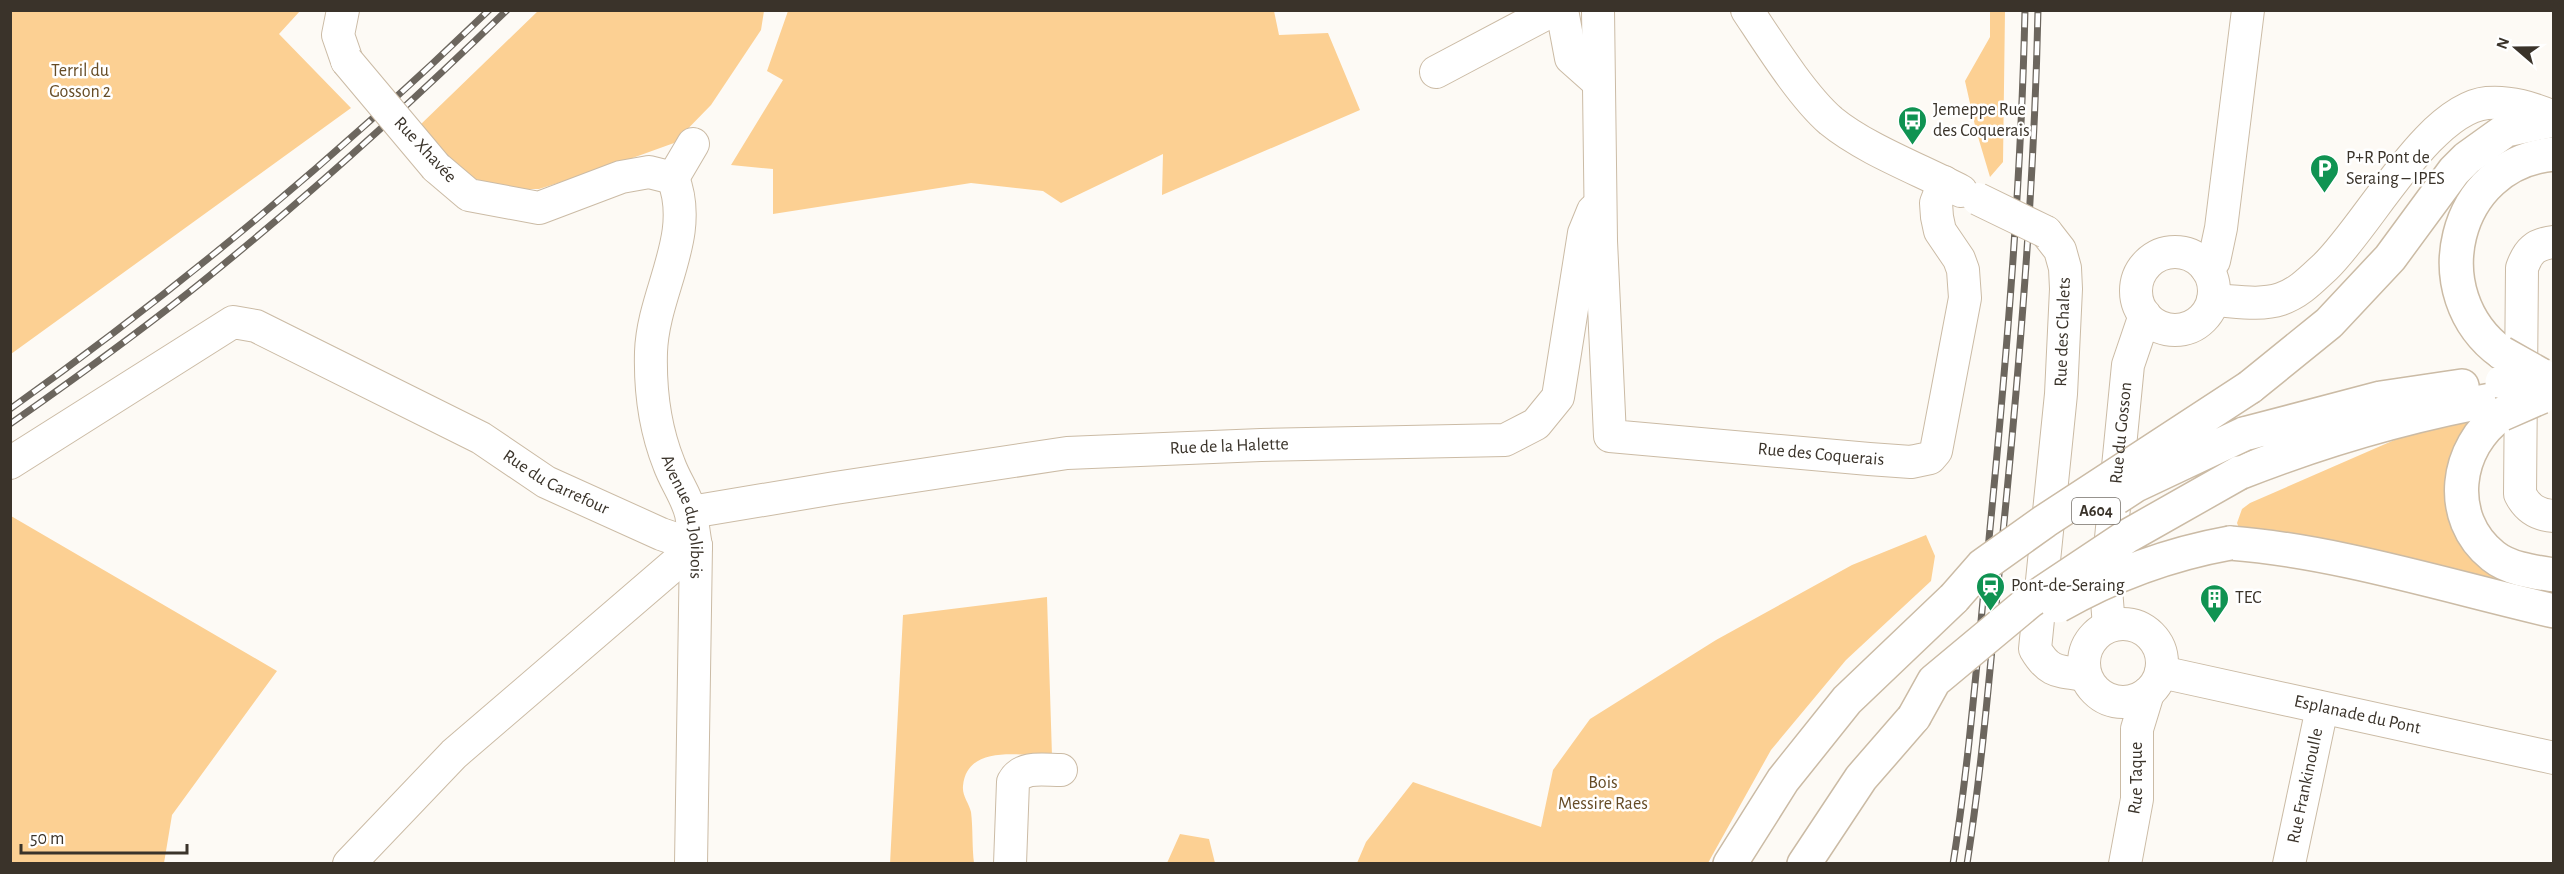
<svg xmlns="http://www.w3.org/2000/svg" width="2564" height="874" viewBox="0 0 2564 874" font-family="'Alegreya Sans',sans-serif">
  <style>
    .green { fill: #fcd093 }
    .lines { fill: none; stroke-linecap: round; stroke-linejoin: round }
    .minor-casing { stroke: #cbbba5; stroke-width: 34 }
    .major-casing { stroke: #cbbba5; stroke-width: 36 }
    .highway-casing { stroke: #cbbba5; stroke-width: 36 }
    .minor { stroke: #fff; stroke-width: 32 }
    .major { stroke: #fff; stroke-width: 33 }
    .highway { stroke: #fff; stroke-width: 33 }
    .rail-casing { stroke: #6c665e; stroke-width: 7 }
    .rail { stroke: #fff; stroke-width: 4.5; stroke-dasharray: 14; stroke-linecap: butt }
    .minor-bridge-casing { stroke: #cbbba5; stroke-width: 34; stroke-linecap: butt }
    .major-bridge-casing { stroke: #cbbba5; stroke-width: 36; stroke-linecap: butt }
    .highway-bridge-casing { stroke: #cbbba5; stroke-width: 36; stroke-linecap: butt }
    .minor-bridge { stroke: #fff; stroke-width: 32 }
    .major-bridge { stroke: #fff; stroke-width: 33 }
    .highway-bridge { stroke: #fff; stroke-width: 33 }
    .labels { text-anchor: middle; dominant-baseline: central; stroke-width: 5; stroke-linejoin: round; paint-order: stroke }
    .shield { fill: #fff; stroke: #75706a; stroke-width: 1.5 }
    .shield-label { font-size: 16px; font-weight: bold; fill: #3a332a }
    .park-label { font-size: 18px; fill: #664c26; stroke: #fff }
    .poi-label { font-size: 18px; fill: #3a332a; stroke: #fff; text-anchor: start }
    .street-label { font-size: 18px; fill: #3a332a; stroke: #fff }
  </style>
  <rect width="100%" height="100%" fill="#fdfaf5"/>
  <path class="green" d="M 10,11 L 300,11 L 279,34 L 351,108 L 11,354 Z
    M 538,11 L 764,11 L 761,30 L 711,105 L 674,143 L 602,169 L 539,189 L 502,189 L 463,174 L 419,126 Z
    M 788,11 L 1274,11 L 1279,35 L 1328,33 L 1360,110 L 1162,195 L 1163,154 L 1061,203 L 1043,191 L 971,183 L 773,214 L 773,169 L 731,165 L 783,80 L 767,71 Z
    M 1990,11 L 2005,11 L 2003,162 L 1990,177 L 1976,130 L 1965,81 L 1990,37 Z
    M 2480,418 L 2452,499 L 2553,586 L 2553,593 L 2239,528 L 2237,523 L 2242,509 L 2250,503 L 2399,438 Z
    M 11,516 L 277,671 L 172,815 L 164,863 L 11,863 Z
    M 1926,535 L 1935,556 L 1931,581 L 1846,660 L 1771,750 L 1708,863 L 1357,863 L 1366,842 L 1413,782 L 1541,827 L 1553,770 L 1590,719 L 1716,640 L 1852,565 Z
    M 1047,597 L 1052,756 C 1022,756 967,743 963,786 C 962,796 969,803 971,812 C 973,827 972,848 974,863 L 890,864 L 903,615 Z
    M 1180,834 L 1209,839 L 1215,863 L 1167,863 Z"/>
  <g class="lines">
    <defs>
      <g id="minor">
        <path d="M 343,10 L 338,35 L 347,61"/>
        <path d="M 1562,10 L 1571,58 L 1598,82"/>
        <path id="s1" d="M 1598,10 L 1601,241 L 1610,436 L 1869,459 L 1911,462 L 1930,458 L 1936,451 L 1965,298 L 1963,270 L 1959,259 L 1940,231 L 1937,217 L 1936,203 L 1944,182"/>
        <path d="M 1747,10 C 1769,43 1802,96 1831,121 C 1865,149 1921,170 1961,191"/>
        <path d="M 1436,72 L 1553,10"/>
        <path d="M 436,167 L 469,195 L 539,208 L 621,177 L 649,172 L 673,178"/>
        <path id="s2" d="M 673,178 C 696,236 653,292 651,352 C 650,389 655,429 669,464 C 675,481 687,497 691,514 C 693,525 694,536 696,546 L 691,864"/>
        <path d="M 673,178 L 693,144"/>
        <path d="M 2046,232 L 2060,250 L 2065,268 L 2066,289 L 2061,394 L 2035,649 C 2049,673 2058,671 2085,675"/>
        <path d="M 2554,242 C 2535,244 2528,251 2522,268 L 2520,494 C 2527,508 2537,515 2554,516"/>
        <circle cx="2175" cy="291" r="39"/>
        <path d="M 2207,269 L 2214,261 L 2221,228 L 2248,10"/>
        <path d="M 2213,300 C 2235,301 2260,306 2281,299 C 2299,293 2312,279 2325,267 C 2368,226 2428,109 2487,103 C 2510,101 2532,108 2554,117"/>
        <path id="s3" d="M 10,463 L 233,322 L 256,326 L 481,438 L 546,482 L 661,534 L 696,546"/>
        <path id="s4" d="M 691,512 L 835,488 L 1067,453 L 1261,445 L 1505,440 L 1536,424 L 1558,397 L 1584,233 L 1593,211 L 1600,205"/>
        <circle cx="2123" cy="663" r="39"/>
        <path id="s5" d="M 2109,626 L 2106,589 L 2128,365 L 2145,315"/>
        <path id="s6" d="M 2161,672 L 2554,758"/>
        <path d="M 349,864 L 454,754 L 696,546"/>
        <path d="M 1010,864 L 1013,782 C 1022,765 1044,770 1061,770"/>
        <path id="s7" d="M 2125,864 L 2137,799 L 2137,729 L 2148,693"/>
        <path id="s8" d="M 2289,864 L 2322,708"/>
      </g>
      <path id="major" d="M 2502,353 C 2422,295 2452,163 2554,154
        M 2502,414 C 2455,446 2445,518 2493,556 C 2509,569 2534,572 2554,575"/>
      <path id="highway" d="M 2250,387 L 2329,323 L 2390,258 L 2454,171 L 2467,158 L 2506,130 L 2554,120
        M 2244,434 L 2381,398 L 2462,386
        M 2239,473 C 2325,439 2412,414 2502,398
        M 2230,543 C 2336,551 2450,587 2554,611
        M 1730,864 L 1783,780 L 1847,700 L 1954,598
        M 1804,864 L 1861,778 L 1914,717"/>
    </defs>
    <use href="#minor" class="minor-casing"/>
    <use href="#major" class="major-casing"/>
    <use href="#highway" class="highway-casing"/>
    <use href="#minor" class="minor"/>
    <use href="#major" class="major"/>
    <use href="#highway" class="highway"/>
    <defs>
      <path id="rail" d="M 10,409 C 180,288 339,155 489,10
        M 10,424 C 77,377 144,329 208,277 C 312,193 411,103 507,10
        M 1953,864 C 1970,756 1978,647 1989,539 C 2006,364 2021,187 2025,10
        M 1967,864 C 1983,761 1991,656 2001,553 C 2019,373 2034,192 2038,10"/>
    </defs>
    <use href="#rail" class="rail-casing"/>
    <use href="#rail" class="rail"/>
    <defs>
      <path id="minor-bridge" d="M 347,61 L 436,167
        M 1978,199 L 2046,232"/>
      <path id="major-bridge" d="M 2502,353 L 2541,375
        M 2502,414 L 2541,397"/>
      <path id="highway-bridge" d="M 2502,382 L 2541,375
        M 2116,498 L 2136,485 L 2244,434
        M 1954,598 L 1982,566 L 2045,521 L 2250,387
        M 2058,606 C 2112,575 2169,554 2230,543
        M 1914,717 L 1934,681 L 2030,601 L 2126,537 L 2239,473"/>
    </defs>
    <use href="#minor-bridge" class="minor-bridge-casing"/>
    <use href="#major-bridge" class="major-bridge-casing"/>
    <use href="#highway-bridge" class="highway-bridge-casing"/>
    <use href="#minor-bridge" class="minor-bridge"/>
    <use href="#major-bridge" class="major-bridge"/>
    <use href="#highway-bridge" class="highway-bridge"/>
  </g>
  <defs>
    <symbol id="bus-pin" viewBox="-11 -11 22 30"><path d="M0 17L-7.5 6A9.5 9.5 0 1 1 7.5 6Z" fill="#109352" stroke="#fff"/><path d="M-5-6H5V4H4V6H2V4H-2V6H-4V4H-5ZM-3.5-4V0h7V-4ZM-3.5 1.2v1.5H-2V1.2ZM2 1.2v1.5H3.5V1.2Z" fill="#fff"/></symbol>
    <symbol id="parking-pin" viewBox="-11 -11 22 30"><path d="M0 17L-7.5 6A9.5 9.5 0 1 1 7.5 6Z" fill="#109352" stroke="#fff"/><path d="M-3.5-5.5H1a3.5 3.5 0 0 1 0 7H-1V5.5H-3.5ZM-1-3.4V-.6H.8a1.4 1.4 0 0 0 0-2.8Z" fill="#fff"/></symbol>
    <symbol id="station-pin" viewBox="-11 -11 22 30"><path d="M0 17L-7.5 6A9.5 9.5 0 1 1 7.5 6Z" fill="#109352" stroke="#fff"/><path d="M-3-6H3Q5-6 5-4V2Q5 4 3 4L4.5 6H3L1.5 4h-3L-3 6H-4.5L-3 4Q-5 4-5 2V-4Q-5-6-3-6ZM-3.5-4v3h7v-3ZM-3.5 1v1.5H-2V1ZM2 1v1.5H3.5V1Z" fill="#fff"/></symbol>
    <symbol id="building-pin" viewBox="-11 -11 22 30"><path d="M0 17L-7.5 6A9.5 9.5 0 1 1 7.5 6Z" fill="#109352" stroke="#fff"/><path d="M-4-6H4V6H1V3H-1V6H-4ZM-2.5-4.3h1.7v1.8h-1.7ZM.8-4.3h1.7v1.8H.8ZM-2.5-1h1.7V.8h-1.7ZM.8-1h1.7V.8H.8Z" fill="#fff"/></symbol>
  </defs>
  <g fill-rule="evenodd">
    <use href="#bus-pin" x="1896" y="104" width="33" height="45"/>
    <use href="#parking-pin" x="2308" y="152" width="33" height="45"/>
    <use href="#station-pin" x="1974" y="570" width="33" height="45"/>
    <use href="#building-pin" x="2198" y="582" width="33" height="45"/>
  </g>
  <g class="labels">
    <rect class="shield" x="2072" y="498" width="48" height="26" rx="4.5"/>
    <g class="shield-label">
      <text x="2096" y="511">A604</text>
    </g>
    <g class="park-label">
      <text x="80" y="71">Terril du<tspan x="80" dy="21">Gosson 2</tspan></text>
      <text x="1603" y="783">Bois<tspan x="1603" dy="21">Messire Raes</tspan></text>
    </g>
    <g class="poi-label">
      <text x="1933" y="110">Jemeppe Rue<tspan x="1933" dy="21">des Coquerais</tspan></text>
      <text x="2346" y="158">P+R Pont de<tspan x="2346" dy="21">Seraing – IPES</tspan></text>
      <text x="2011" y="586">Pont-de-Seraing</text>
      <text x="2235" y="598">TEC</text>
    </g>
    <g class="street-label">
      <text transform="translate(425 150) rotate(47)">Rue Xhavée</text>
      <text transform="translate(2063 332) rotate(-88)">Rue des Chalets</text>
      <text stroke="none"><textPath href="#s5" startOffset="194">Rue du Gosson</textPath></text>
      <text stroke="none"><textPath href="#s4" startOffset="543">Rue de la Halette</textPath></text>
      <text stroke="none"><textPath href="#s1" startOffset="638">Rue des Coquerais</textPath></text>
      <text stroke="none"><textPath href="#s3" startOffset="626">Rue du Carrefour</textPath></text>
      <text stroke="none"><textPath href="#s2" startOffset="348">Avenue du Jolibois</textPath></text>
      <text stroke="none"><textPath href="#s6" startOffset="201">Esplanade du Pont</textPath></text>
      <text stroke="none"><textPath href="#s7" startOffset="87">Rue Taque</textPath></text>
      <text stroke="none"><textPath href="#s8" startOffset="80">Rue Frankinoulle</textPath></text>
    </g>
  </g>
  <rect width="2564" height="874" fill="none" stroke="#3a332a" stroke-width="24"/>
  <g transform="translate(2516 48) rotate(290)" stroke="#ffffff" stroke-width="4.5" paint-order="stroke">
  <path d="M0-4.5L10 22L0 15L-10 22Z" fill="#3a332a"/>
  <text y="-9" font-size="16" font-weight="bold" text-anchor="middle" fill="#3a332a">N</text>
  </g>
  <path d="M21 844v9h166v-9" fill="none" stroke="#3a332a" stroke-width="3"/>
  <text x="30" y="844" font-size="18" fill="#3a332a" stroke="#ffffff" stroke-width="4.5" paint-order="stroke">50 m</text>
</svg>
